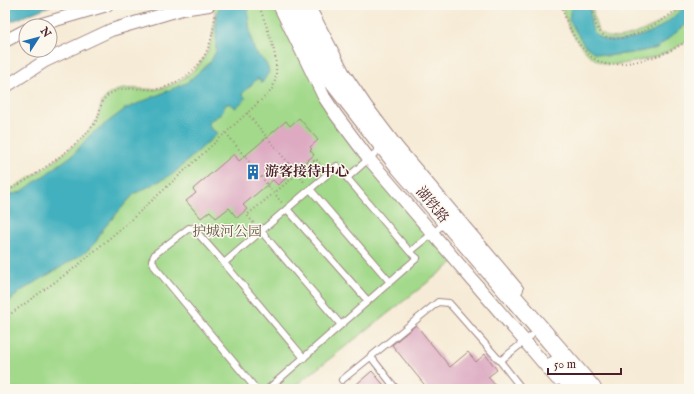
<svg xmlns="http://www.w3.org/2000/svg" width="694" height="394" viewBox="0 0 694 394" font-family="'IM FELL English','Noto Serif SC',serif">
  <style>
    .green { fill: #a2d98a; stroke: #767c5a }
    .water { fill: #42b0be; stroke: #466874 }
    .building { fill: #ddaac2 }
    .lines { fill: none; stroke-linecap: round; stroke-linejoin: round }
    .lane-casing { stroke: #a08580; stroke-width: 8 }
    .street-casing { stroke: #a08580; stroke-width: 14 }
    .primary-casing { stroke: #a08580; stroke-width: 20 }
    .path { stroke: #a08580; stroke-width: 2; stroke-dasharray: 1 3; stroke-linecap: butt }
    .lane { stroke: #fff; stroke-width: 6 }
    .street { stroke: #fff; stroke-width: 12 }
    .primary { stroke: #fff; stroke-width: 18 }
    .labels { text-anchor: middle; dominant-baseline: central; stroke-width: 3; stroke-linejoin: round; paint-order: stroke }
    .poi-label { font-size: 14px; font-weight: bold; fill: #4a1f2b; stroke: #fbf7ec; text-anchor: start }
    .street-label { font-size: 14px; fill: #4a1f2b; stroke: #fbf7ec }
    .park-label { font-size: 14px; fill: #645748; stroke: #fbf7ec }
  </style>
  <rect width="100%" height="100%" fill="#fbf7ec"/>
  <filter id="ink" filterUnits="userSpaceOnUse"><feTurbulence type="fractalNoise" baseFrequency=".025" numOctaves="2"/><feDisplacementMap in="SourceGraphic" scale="8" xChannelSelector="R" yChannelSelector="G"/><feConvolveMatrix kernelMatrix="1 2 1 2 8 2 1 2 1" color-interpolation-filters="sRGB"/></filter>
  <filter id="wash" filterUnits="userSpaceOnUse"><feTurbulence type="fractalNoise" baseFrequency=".012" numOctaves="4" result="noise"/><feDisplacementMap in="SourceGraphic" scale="16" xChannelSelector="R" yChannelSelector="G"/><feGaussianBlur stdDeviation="0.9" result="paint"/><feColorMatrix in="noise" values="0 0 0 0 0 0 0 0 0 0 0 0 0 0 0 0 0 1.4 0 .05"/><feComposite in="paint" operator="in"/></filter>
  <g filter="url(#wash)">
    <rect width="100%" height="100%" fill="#f6ebd6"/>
    <path class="green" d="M 215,5 L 279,5 L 324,97 L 455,261 L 291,389 L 5,389 L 5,192 C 30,180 82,144 96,121 C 101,112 99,103 107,96 C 122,84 140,91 157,89 C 165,88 173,84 180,80 C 211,62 214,38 215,5 Z
      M 562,5 L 592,5 C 594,14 594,25 600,32 C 613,47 650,29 663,20 C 672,14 679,5 689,5 L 689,39 C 669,54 651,59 627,63 C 619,64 610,66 603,63 C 582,56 565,25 562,5 Z"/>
    <path class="water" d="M 5,5 L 52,5 L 5,24 Z
      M 219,5 L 248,5 C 248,19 250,36 254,49 C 256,57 267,58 269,72 L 262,83 L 258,78 L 242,94 L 246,98 L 236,108 L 231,104 L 226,104 L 221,114 L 208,122 L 211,129 L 218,133 L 173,174 L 134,194 L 103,229 L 96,242 L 86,252 L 21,291 L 5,305 L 5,196 L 21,192 L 74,154 L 89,136 L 125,109 L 186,83 L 198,73 L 211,61 L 216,51 L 216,22 Z
      M 571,5 L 589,5 C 592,13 589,24 594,32 C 606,50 645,36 660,27 C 670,21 678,13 686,5 L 689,5 L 689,22 L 657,48 L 633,53 L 606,56 L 595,53 L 584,45 L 569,20 Z"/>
    <g id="blocks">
      <path class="building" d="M 299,118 L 318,140 L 310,147 L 312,149 L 310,150 L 314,155 L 278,185 L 273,180 L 243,205 L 247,209 L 237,218 L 229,208 L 216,218 L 210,211 L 201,218 L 186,201 L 196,193 L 193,189 L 234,154 L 239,161 L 286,121 L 290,126 Z
        M 416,325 L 450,367 L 468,352 L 476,362 L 485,354 L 497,370 L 488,377 L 495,385 L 490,389 L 428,389 L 392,345 Z
        M 372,371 L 387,389 L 351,389 Z"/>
    </g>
  </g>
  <g filter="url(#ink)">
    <use href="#blocks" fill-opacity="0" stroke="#a08580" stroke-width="1"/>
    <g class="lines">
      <defs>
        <path id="lane" d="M 347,178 L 382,147
          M 310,189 L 390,282
          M 287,209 L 368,301
          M 261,231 L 341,325
          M 224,263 L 194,229 L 189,228 L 155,254 L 152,260 L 155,267 L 256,389
          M 371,357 L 396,389
          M 304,358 L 224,263 L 337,166 L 410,252 L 445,223
          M 500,361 L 522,389
          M 342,380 L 438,302 L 449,303 L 500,361 L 531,336
          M 268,389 L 417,258 L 410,252"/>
        <path id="street" d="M 279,5 L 324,97 L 336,115 L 369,159 L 557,379
          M 308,5 L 343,72 L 366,106 L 397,147 L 517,289
          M 35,26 L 107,5
          M 5,41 L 26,30
          M 5,87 L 45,61 L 111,30 L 182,9 L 209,5"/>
        <path id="primary" d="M 295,5 L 329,76 L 400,167 L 592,389
          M 555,365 L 575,389"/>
      </defs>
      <use href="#lane" class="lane-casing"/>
      <use href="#street" class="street-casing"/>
      <use href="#primary" class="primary-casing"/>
      <path class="path" d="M 562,5 C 565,25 582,56 603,63 C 610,66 619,64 627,63 C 651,59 669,54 689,39
        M 592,5 C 594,14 594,25 600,32 C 618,53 668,18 682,5
        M 247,113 L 305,183
        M 226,133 L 282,203
        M 5,192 C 30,180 82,144 96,121 C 101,112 99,103 107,96 C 122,84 140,91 157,89 C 165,88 173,84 180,80 C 205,65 213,43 215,14
        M 256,226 L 247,215 L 316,159 L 323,168
        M 5,318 L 77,266 L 133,218 L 271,91 C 285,66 267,30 259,5"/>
      <use href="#lane" class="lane"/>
      <use href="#street" class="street"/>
      <use href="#primary" class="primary"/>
    </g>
  </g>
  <defs>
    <symbol id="building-bare" viewBox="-9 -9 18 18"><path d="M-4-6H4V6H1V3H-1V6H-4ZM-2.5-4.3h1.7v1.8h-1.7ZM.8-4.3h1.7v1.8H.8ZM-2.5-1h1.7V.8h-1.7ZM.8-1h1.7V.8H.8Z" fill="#1f6fb2" stroke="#fbf7ec" stroke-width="2.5" paint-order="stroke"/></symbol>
  </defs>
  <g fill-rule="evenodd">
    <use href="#building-bare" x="242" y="161" width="22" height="22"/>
  </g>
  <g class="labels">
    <g class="poi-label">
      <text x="265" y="172">游客接待中心</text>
    </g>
    <g class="street-label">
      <text transform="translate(432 205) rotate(50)">湖铁路</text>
    </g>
    <g class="park-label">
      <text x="227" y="232">护城河公园</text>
    </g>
  </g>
  <rect width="694" height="394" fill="none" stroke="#fbf7ec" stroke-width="20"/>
  <g transform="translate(38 38) rotate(54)"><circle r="19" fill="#fbf7ec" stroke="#b4a19f"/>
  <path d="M0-3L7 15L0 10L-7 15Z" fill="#1f6fb2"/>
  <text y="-6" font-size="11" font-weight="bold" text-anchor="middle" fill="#4a1f2b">N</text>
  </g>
  <path d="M548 368v6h73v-6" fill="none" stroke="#4a1f2b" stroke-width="2"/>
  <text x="554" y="368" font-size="12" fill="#4a1f2b" stroke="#fbf7ec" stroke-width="3" paint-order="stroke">50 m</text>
</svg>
